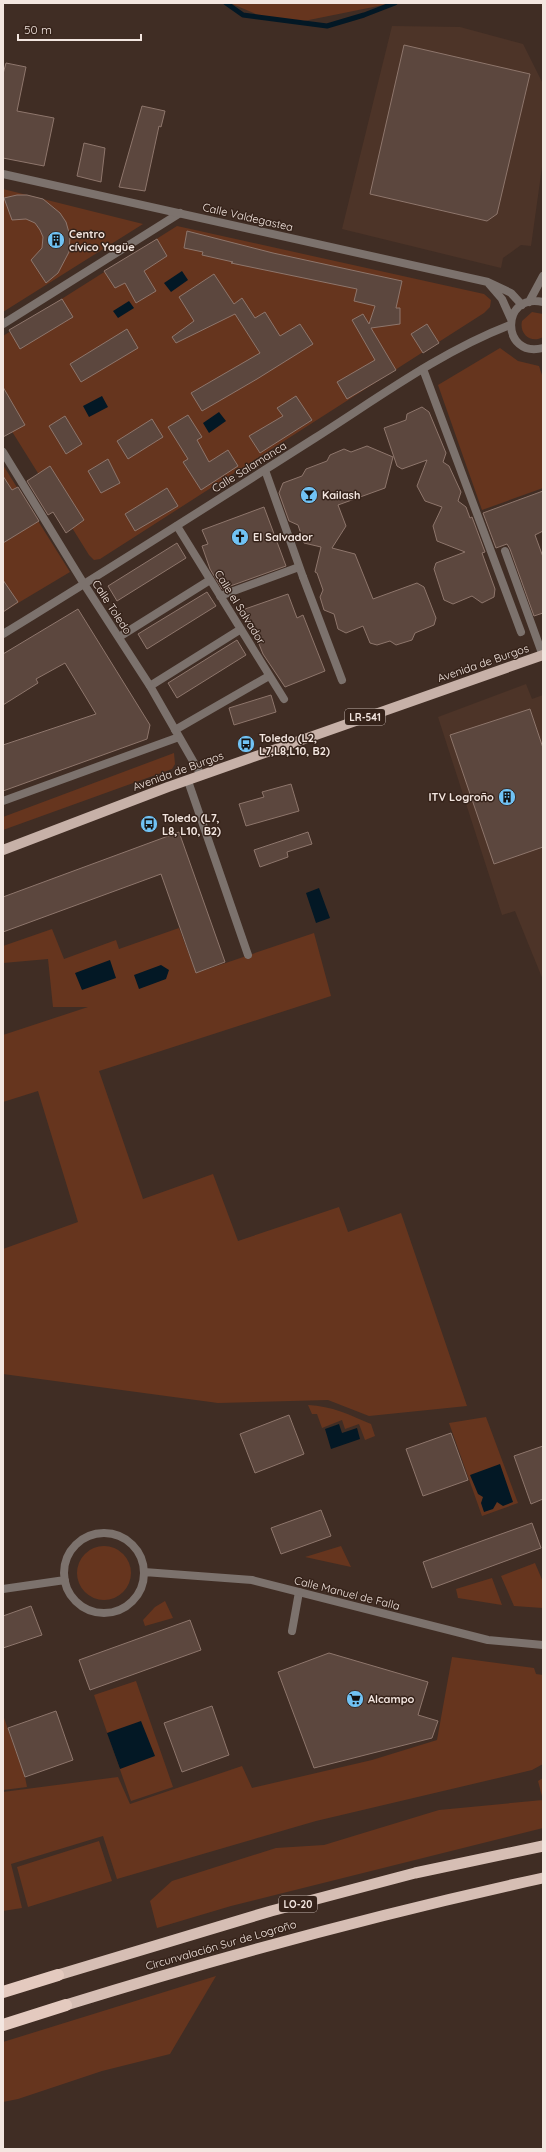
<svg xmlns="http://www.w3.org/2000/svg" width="546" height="2152" viewBox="0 0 546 2152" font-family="Quicksand,sans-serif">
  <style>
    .built { fill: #4d3428 }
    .green { fill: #66351e }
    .water { fill: #031825 }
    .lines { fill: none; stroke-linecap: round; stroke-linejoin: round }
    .stream { stroke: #031825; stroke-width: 5 }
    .building { fill: #5c473e; stroke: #8e766c }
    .service { stroke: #7c726d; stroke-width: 8 }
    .pedestrian { stroke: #7c726d; stroke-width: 8 }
    .minor { stroke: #7c726d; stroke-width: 8 }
    .primary { stroke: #c7b1a8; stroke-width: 10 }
    .trunk { stroke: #d6beb4; stroke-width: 11 }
    .motorway { stroke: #e4cabf; stroke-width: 12 }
    .labels { text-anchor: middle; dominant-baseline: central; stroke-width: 3; stroke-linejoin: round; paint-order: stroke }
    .shield { fill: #36231a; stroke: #baaca5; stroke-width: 1 }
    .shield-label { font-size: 10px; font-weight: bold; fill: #f3e6e0 }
    .street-label { font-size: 11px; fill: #f3e6e0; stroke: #36231a }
    .poi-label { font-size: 11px; font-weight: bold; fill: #f3e6e0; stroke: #36231a; text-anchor: start }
  </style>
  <rect width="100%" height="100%" fill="#402d24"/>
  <path class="built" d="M 392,26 L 460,27 L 523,44 L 543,84 L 543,160 L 531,246 L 521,245 L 503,258 L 501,268 L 342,229 Z
    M 526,684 L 532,699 L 543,695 L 543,980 L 515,911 L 502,915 L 438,717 Z"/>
  <path class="green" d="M 230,3 L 393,3 L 299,22 L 270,20 Z
    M 3,189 L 143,224 L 3,312 Z
    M 177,226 L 484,294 L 491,300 L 490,307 L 484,313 L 100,559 L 94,560 L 89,555 L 3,417 L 3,336 Z
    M 532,312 L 543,314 L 543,337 C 531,344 519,334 522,321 Z
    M 500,348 L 518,361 L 539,366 L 543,378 L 543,488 L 482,510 L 438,385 Z
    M 3,465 L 70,572 L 3,612 Z
    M 174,753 L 175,764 L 172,769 L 3,830 L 3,817 Z
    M 179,928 L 196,973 L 314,933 L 331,996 L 99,1071 L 143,1199 L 213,1174 L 238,1241 L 339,1207 L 348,1232 L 401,1213 L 467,1406 L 369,1416 L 328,1400 L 218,1403 L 3,1374 L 3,1249 L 78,1222 L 38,1091 L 3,1102 L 3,1035 L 88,1007 L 53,1007 L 48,959 L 3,963 L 3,946 L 52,929 L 64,959 L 116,940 L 119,949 Z
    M 308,1405 C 332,1406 350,1415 371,1424 L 375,1436 L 365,1440 L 359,1424 L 345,1429 L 342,1420 L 322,1428 L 317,1414 L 312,1414 Z
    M 486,1417 L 518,1503 L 482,1516 L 449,1423 Z
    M 341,1546 L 351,1567 L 305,1557 Z
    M77 1573a27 27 0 1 1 54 0a27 27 0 1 1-54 0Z
    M 535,1563 L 543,1582 L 543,1608 L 514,1606 L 501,1576 Z
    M 492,1578 L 502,1605 L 458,1598 L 456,1589 Z
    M 165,1601 L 173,1618 L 145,1626 L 143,1620 L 155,1607 Z
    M 452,1657 L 534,1668 L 536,1674 L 543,1675 L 543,1764 L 532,1770 L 316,1821 L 117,1879 L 103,1836 L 11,1864 L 22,1908 L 3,1911 L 3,1792 L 118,1777 L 130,1804 L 242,1766 L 252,1788 L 372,1760 L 437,1740 Z
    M 136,1681 L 173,1787 L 131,1801 L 94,1695 Z
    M 3,1715 L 25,1777 L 27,1787 L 3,1790 Z
    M 543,1778 L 543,1828 L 231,1906 L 157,1928 L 150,1901 L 172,1881 L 276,1848 L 324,1845 L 439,1810 L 543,1800 L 538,1781 Z
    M 99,1841 L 112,1881 L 28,1907 L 17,1867 Z
    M 216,1976 L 170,2054 L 102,2071 L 18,2099 L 3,2102 L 3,2042 Z"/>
  <path class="water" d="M 182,271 L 188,280 L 171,292 L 164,283 Z
    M 129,301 L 134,308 L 118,318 L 113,311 Z
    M 102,396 L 108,407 L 89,417 L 83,406 Z
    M 219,412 L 226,421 L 209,433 L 203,423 Z
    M 319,888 L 330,918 L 316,923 L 306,893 Z
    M 110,960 L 116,978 L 82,990 L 75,973 Z
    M 161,965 L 169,970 L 166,979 L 139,989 L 134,975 Z
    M 339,1424 L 342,1433 L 357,1428 L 360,1439 L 331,1449 L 325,1429 Z
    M 500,1464 L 513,1502 L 503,1506 L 497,1502 L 493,1509 L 484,1512 L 481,1503 L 483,1497 L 478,1494 L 470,1475 Z
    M 141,1721 L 155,1756 L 120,1769 L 107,1733 Z"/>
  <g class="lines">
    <path class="stream" d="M 226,3 L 243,15 L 327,26 L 364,15 L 395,3"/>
  </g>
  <path class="building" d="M 404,45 L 530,74 L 497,214 L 487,221 L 370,194 Z
    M 6,63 L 26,67 L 17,111 L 54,118 L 44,166 L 3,158 L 3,74 Z
    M 142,106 L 165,111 L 161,127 L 159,126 L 145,191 L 119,187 Z
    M 84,143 L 105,148 L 101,182 L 77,176 Z
    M 17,195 L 27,195 L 43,199 L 60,213 L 66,222 L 70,236 L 69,252 L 58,273 L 46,283 L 31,260 L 42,248 L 43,237 L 40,230 L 35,223 L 26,219 L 12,220 L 4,198 Z
    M 187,231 L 273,253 L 402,281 L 396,308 L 400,308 L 400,324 L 371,328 L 396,370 L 347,399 L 337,382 L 375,360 L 352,320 L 363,314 L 369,324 L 375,306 L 354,301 L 357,289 L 231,263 L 233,262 L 202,255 L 203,252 L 184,248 Z
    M 157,239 L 167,256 L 144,271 L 156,291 L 136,303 L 125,283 L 115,288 L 104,271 Z
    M 214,274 L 234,304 L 242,298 L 255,318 L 265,312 L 280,336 L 300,324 L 313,344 L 257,379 L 202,411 L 191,393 L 260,353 L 235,314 L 176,343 L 172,337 L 194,321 L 179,297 Z
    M 62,299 L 73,317 L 20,349 L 9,330 Z
    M 427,324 L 439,343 L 423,353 L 411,334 Z
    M 127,329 L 138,348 L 81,382 L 70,364 Z
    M 3,387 L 25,425 L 3,437 Z
    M 296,396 L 312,420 L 260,453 L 249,436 L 283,416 L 277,408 Z
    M 422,407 L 429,412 L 446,453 L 443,462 L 449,466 L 461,492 L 458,501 L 466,507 L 470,518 L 472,517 L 485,552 L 482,553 L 495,589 L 494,597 L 482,603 L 472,596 L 453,604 L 444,600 L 434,569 L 436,563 L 465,552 L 437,541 L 433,526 L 442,507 L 425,501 L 417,486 L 427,460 L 402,469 L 397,466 L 384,428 L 406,420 L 407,414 Z
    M 188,415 L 202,437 L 197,440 L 209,462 L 228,450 L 238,466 L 201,490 L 183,462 L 188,459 L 168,427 Z
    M 65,416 L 82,444 L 66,454 L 49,426 Z
    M 152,419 L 163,437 L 128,459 L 117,441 Z
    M 367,446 L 393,457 L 385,488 L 338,505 L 346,526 L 332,548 L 355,554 L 373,599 L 417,583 L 424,587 L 436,618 L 434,625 L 415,633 L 412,640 L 396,645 L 390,641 L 377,645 L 370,643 L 363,626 L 346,633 L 338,629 L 334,614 L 324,610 L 320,597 L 323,590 L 317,573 L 315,572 L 321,547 L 304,543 L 298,525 L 289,521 L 279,493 L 283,483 L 302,476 L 306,469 L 327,461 L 330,455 L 344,449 L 351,452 Z
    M 108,459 L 120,483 L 101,493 L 88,471 Z
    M 50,466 L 84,520 L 66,533 L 53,512 L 48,515 L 27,481 Z
    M 3,476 L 12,490 L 18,487 L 39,521 L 3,543 Z
    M 167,488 L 178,506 L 135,531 L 125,514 Z
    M 543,491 L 543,531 L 535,535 L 543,557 L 543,613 L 534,616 L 510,549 L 507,544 L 496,548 L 483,513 Z
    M 264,507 L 286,566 L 222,589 L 210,569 L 202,546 L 208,544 L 202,530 Z
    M 177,543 L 186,558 L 117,601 L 108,586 Z
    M 3,580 L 18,602 L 3,612 Z
    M 207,592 L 216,606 L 147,649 L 138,634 Z
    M 288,594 L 297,618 L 303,615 L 325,671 L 285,687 L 263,654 L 245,609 Z
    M 78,609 L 150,725 L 147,739 L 3,791 L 3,745 L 96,714 L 65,663 L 36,679 L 38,683 L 3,705 L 3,654 Z
    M 237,640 L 246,655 L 177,698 L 168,683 Z
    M 271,695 L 276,712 L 234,725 L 229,708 Z
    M 530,709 L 543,748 L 543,847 L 494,864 L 450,735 Z
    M 291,784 L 299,811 L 246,826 L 239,804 L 264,797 L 262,792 Z
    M 179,832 L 225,962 L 196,973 L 161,874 L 3,932 L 3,897 Z
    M 308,832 L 312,844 L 287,852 L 288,857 L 260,867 L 254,850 Z
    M 289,1415 L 304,1454 L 255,1473 L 240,1434 Z
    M 451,1433 L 468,1480 L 423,1496 L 406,1449 Z
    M 543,1446 L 543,1499 L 531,1504 L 514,1456 Z
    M 321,1510 L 331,1536 L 281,1554 L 271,1528 Z
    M 532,1523 L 541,1548 L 432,1588 L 423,1562 Z
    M 31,1606 L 42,1635 L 3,1648 L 3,1616 Z
    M 190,1620 L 201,1650 L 90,1690 L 79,1660 Z
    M 329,1653 L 428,1682 L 418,1715 L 438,1721 L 432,1738 L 314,1768 L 278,1672 Z
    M 212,1706 L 229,1755 L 182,1772 L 164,1723 Z
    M 56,1711 L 73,1760 L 25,1777 L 8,1728 Z"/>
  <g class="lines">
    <path class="service" d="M 265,470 L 303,577
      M 505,551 L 543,656
      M 292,1631 L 299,1592"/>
    <path class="pedestrian" d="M 3,324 L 180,213
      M 423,369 L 521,632
      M 177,526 L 284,699
      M 303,577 L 342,680
      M 220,596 L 299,567
      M 119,637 L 210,580
      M 150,686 L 241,629
      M 175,730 L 269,676"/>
    <path class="minor" d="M 3,174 L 488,282 L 511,293 L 522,305
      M 489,284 L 502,299 L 511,319
      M 529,302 L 543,276
      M 543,302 C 500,292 501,359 543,348
      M 3,452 L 84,584 L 150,686 L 201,775
      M 3,634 C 108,570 211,504 315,438 C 378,398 440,352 510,325
      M 188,781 L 248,955
      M 3,801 L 179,737
      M64 1573a40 40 0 1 1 80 0a40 40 0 1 1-80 0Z
      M 144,1572 L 252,1580 L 488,1640 L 543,1645
      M 3,1589 L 65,1580"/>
    <path class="primary" d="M 3,850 L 168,787 L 543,655"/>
    <path class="trunk" d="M 58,1975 L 271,1911 L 415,1873 L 543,1846
      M 66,2005 C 224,1956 382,1913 543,1878"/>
    <path class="motorway" d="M 3,1992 L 58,1975
      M 3,2025 L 66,2005"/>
  </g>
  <defs>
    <symbol id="building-disc" viewBox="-11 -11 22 22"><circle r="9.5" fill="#70c2f4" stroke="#36231a"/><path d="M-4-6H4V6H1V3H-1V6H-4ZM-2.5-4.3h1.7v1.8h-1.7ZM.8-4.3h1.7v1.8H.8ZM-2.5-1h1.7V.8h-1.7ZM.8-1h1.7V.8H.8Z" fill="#111"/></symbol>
    <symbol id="bar-disc" viewBox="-11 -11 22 22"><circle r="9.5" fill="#70c2f4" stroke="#36231a"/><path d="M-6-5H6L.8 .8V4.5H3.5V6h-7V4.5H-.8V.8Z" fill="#111"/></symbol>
    <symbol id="church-disc" viewBox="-11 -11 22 22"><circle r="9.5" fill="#70c2f4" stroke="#36231a"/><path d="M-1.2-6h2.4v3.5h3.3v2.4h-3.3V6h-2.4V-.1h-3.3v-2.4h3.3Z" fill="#111"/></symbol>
    <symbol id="bus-disc" viewBox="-11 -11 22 22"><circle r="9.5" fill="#70c2f4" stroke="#36231a"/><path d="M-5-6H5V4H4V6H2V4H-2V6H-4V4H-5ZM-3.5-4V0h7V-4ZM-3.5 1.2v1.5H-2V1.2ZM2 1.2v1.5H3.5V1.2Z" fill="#111"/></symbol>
    <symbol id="supermarket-disc" viewBox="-11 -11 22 22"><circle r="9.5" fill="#70c2f4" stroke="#36231a"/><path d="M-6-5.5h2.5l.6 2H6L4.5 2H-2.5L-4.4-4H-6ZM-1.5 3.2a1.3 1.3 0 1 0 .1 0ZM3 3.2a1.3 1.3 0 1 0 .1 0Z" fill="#111"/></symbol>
  </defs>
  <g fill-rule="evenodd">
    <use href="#building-disc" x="46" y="230" width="20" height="20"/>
    <use href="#bar-disc" x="299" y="485" width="20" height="20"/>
    <use href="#church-disc" x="230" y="527" width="20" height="20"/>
    <use href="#bus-disc" x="236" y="734" width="20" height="20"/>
    <use href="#building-disc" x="497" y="787" width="20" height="20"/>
    <use href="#bus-disc" x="139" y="814" width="20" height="20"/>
    <use href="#supermarket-disc" x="345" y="1689" width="20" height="20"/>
  </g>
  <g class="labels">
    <g class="shield">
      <rect x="345" y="709" width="40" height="16" rx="3"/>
      <rect x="279" y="1896" width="38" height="16" rx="3"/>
    </g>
    <g class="shield-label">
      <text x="365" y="717">LR-541</text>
      <text x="298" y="1904">LO-20</text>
    </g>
    <g class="street-label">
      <text transform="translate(248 217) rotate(13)">Calle Valdegastea</text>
      <text transform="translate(249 467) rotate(-32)">Calle Salamanca</text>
      <text transform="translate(112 607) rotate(57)">Calle Toledo</text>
      <text transform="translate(240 607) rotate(58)">Calle el Salvador</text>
      <text transform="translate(483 663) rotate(-19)">Avenida de Burgos</text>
      <text transform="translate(178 771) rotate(-20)">Avenida de Burgos</text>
      <text transform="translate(347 1593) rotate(14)">Calle Manuel de Falla</text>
      <text transform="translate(221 1945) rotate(-16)">Circunvalación Sur de Logroño</text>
    </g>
    <g class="poi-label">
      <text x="69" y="234">Centro<tspan x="69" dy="13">cívico Yagüe</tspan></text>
      <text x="322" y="495">Kailash</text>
      <text x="253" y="537">El Salvador</text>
      <text x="259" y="738">Toledo (L2,<tspan x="259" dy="13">L7,L8,L10, B2)</tspan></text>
      <text x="494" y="797" text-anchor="end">ITV Logroño</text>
      <text x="162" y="818">Toledo (L7,<tspan x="162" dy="13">L8, L10, B2)</tspan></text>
      <text x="368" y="1699">Alcampo</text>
    </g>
  </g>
  <rect width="546" height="2152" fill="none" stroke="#f3e6e0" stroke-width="8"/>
  <path d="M18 34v6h123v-6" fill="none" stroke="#f3e6e0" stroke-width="2"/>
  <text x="24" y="34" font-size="12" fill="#f3e6e0" stroke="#36231a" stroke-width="3" paint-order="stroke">50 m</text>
</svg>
